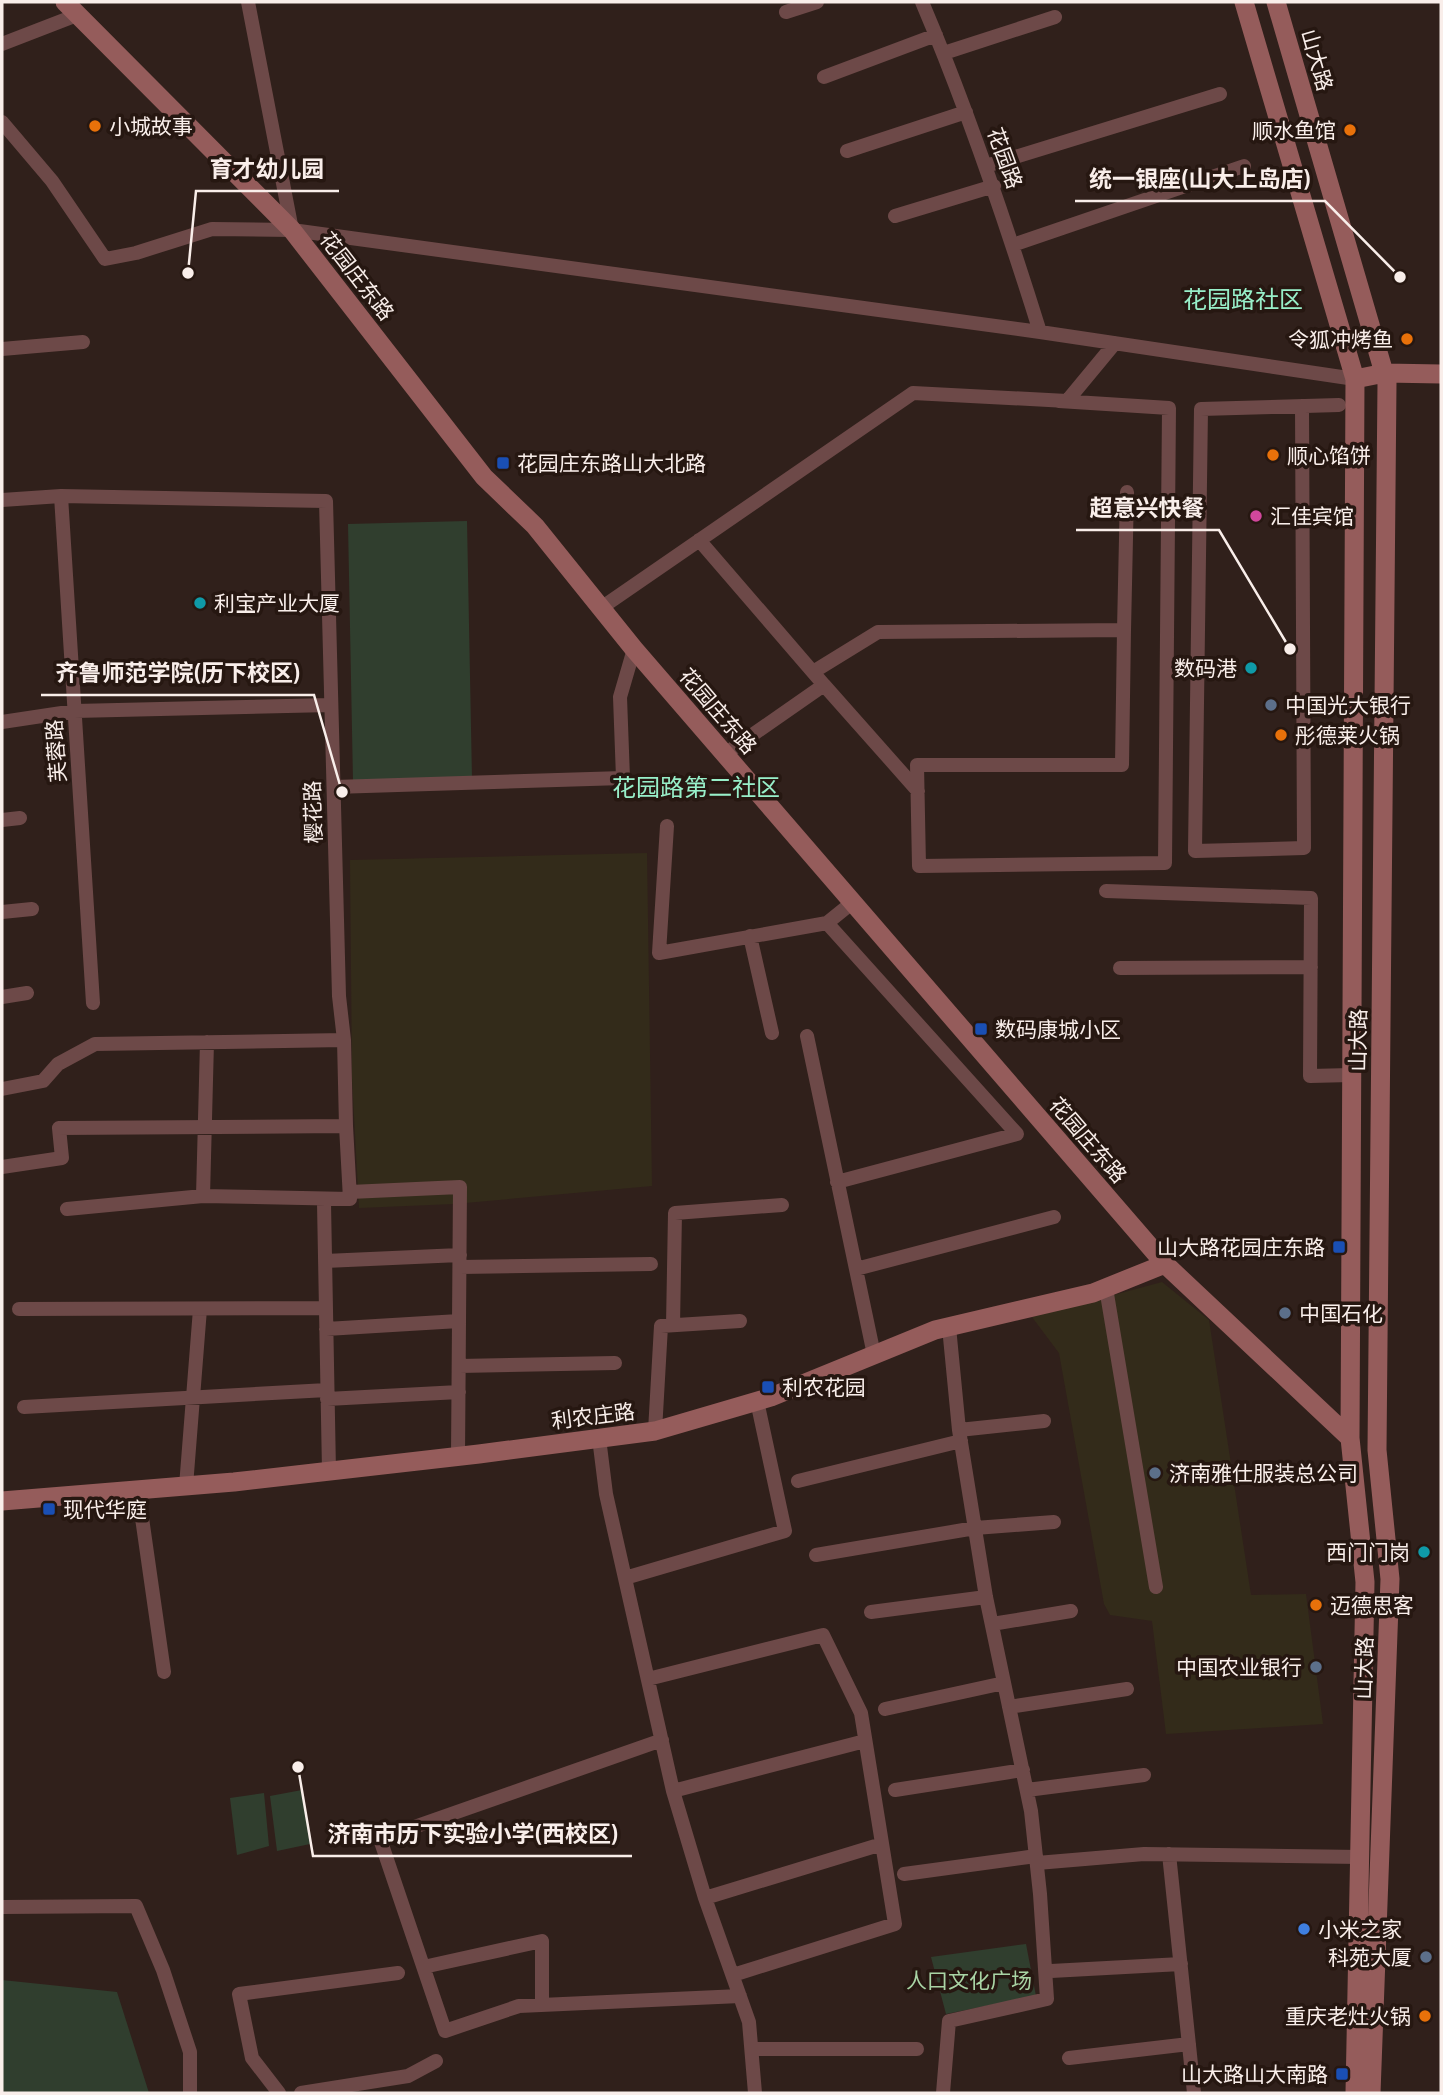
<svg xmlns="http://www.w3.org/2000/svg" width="1443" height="2095" viewBox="0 0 1443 2095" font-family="Cabin,'Noto Sans SC',sans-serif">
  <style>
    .industrial { fill: #332b1a }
    .green { fill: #303e2e }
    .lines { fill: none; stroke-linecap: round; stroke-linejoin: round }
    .street { stroke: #6d4948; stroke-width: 14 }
    .secondary { stroke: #955c5b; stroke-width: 19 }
    .food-dot { fill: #e8710a; stroke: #261711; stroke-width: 2.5 }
    .transit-dot { fill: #1a4fb4; stroke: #261711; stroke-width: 2.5 }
    .hotel-dot { fill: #d1479c; stroke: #261711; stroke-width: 2.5 }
    .culture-dot { fill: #0f9aa8; stroke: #261711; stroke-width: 2.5 }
    .service-dot { fill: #5c6f8a; stroke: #261711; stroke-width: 2.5 }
    .shop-dot { fill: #3f7fe0; stroke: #261711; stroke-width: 2.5 }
    .labels { text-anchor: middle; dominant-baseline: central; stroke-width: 7; stroke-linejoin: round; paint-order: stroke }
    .street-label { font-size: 21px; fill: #f9eeea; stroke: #261711 }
    .poi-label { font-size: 21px; fill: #f9eeea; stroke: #261711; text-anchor: start }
    .park-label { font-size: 21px; fill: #a9d5a5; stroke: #261711 }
    .quarter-label { font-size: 24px; fill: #98efc9; stroke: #261711 }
    .leader { fill: none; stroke: #f9eeea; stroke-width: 2.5 }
    .callout-dot { fill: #f9eeea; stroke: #261711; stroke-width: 2.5 }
    .callout-label { font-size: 23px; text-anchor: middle; font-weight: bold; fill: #f9eeea; stroke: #261711; stroke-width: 7; stroke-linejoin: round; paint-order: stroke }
  </style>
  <rect width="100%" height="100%" fill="#30201b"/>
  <path class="industrial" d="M 647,853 L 652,1186 L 454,1204 L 359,1208 L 352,1079 L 350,860 Z
    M 1162,1282 L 1209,1320 L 1251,1595 L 1306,1594 L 1323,1724 L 1166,1734 L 1152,1621 L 1110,1615 L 1104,1604 L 1059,1353 L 1032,1317 Z"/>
  <path class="green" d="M 467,521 L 472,779 L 353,781 L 348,524 Z
    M 302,1790 L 310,1844 L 277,1851 L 270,1796 Z
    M 264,1793 L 269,1846 L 237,1855 L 230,1798 Z
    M 1026,1944 L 1036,1996 L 946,2014 L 931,1957 Z
    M 2,1980 L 117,1992 L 149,2093 L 2,2093 Z"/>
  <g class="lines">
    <path class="street" d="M 248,2 L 292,230
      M 922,2 C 968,110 1005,220 1040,332
      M 786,12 L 817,2
      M 2,44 L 77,15
      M 944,53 L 1055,17
      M 824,77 L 936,35
      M 2,122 L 52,181 L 105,259 L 136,253 L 212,229 L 292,230 L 1040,332 L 1355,379
      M 847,151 L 966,112
      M 986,166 L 1220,94
      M 895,216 L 994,186
      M 1013,245 L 1244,166
      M 2,349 L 83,342
      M 1302,406 L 1304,848 L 1195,851 L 1201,409 L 1339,405
      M 61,496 L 93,1003
      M 2,500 L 61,496 L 326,501 L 339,996 L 344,1040 L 95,1044 L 58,1064 L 43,1081 L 2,1089
      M 699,540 L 824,685 L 725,754
      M 601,608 L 913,393 L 1067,401 L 1115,343
      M 1124,630 L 1127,492
      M 813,672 L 878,632 L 1124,630 L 1122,765 L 917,765 L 919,866 L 1165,863 L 1169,408 L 1059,401
      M 824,685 L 918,791
      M 2,722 L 75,711 L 331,705
      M 334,787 L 623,778 L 620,697 L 634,649
      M 2,820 L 20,818
      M 667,826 L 659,953 L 827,923 L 853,902
      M 1106,891 L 1311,898 L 1310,1076 L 1351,1075
      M 2,912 L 32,909
      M 827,923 L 1017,1134 L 837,1182
      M 750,936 L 772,1033
      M 1120,968 L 1311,967
      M 2,997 L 27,993
      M 807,1036 L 873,1350
      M 207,1042 L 203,1196 L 350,1199 L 346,1126
      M 2,1167 L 62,1158 L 59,1128 L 346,1126 L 344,1040
      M 350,1192 L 460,1187 L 458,1456
      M 324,1203 L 329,1471
      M 67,1209 L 203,1196
      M 325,1261 L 460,1255
      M 460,1267 L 651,1264
      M 856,1269 L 1054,1217
      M 1106,1288 L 1156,1587
      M 19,1309 L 326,1308
      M 673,1325 L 675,1213 L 782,1205
      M 326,1329 L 459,1321
      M 459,1366 L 615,1363
      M 327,1399 L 459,1392
      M 24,1407 L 327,1390
      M 959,1430 L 1044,1421
      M 655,1431 L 661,1326 L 740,1321
      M 599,1438 L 606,1494 L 673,1791 L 705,1898 L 749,2022 L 755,2093
      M 798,1481 L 961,1441
      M 186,1486 L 200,1309
      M 138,1490 L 164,1672
      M 816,1555 L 975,1528 L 1054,1522
      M 625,1578 L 785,1531 L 757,1401
      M 871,1612 L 986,1597
      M 992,1624 L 1071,1611
      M 648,1679 L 823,1635 L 861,1713 L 895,1924 L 733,1975
      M 1009,1707 L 1127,1689
      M 885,1709 L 1004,1683
      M 662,1740 L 380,1839 L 445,2031 L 519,2006 L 740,1996
      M 895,1790 L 1023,1770
      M 1027,1790 L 1144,1775
      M 673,1791 L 865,1741
      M 1169,1854 L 1194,2093
      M 1037,1863 L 1144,1854 L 1360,1857
      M 904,1874 L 1036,1856
      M 705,1898 L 882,1844
      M 2,1907 L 136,1906 L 163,1970 L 190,2052 L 190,2093
      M 428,1966 L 542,1941 L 542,2005
      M 1051,1971 L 1181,1964
      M 752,2049 L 917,2049
      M 1069,2058 L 1189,2044
      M 279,2093 L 252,2058 L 239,1994 L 398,1973
      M 301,2093 L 408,2076 L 436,2061
      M 943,2093 L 949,2021 L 1047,1999 L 1040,1894 L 1031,1811 L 986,1597 L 959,1430 L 949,1327"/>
    <path class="secondary" d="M 65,2 L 292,230 L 484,477 L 535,526 L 634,649 L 1165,1264 L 1350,1438
      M 1244,2 L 1355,379 L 1350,1438 L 1365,1582 L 1355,2093
      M 1276,2 L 1387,383 L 1377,1450 L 1390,1579 L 1371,2093
      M 1355,379 L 1385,373 L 1441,374
      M 2,1501 L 234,1482 L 479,1454 L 655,1431 L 771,1397 L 935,1330 L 1093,1293 L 1165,1264"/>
  </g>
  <g class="food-dot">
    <circle cx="95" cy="126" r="7"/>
    <circle cx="1350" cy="130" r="7"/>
    <circle cx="1407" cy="339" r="7"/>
    <circle cx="1273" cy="455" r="7"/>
    <circle cx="1281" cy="735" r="7"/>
    <circle cx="1316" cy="1605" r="7"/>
    <circle cx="1425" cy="2016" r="7"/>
  </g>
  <g class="transit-dot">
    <rect x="496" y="456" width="14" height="14" rx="3.5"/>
    <rect x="974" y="1022" width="14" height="14" rx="3.5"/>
    <rect x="1332" y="1240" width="14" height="14" rx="3.5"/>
    <rect x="761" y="1380" width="14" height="14" rx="3.5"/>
    <rect x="42" y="1502" width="14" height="14" rx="3.5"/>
    <rect x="1335" y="2067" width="14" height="14" rx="3.5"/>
  </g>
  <circle class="hotel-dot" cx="1256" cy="516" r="7"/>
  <g class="culture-dot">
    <circle cx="200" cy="603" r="7"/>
    <circle cx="1251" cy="668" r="7"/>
    <circle cx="1424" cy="1552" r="7"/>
  </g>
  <g class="service-dot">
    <circle cx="1271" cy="705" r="7"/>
    <circle cx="1285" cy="1313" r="7"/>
    <circle cx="1155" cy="1473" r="7"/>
    <circle cx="1316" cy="1667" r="7"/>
    <circle cx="1426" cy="1957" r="7"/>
  </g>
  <circle class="shop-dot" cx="1304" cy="1929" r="7"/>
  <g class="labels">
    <g class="street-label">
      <text transform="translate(1317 60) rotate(74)">山大路</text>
      <text transform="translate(1005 158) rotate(70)">花园路</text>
      <text transform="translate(357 276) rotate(52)">花园庄东路</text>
      <text transform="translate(718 711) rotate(49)">花园庄东路</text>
      <text transform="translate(56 751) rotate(-94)">芙蓉路</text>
      <text transform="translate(313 812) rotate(-92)">樱花路</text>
      <text transform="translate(1358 1040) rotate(-89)">山大路</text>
      <text transform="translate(1088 1140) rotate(49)">花园庄东路</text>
      <text transform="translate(593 1416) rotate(-7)">利农庄路</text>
      <text transform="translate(1364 1668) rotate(-88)">山大路</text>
    </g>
    <g class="poi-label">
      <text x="109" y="126">小城故事</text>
      <text x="1336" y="130" text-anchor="end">顺水鱼馆</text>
      <text x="1393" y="339" text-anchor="end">令狐冲烤鱼</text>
      <text x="1287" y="455">顺心馅饼</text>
      <text x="517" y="463">花园庄东路山大北路</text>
      <text x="1270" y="516">汇佳宾馆</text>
      <text x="214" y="603">利宝产业大厦</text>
      <text x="1237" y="668" text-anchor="end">数码港</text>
      <text x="1285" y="705">中国光大银行</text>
      <text x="1295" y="735">彤德莱火锅</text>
      <text x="995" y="1029">数码康城小区</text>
      <text x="1325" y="1247" text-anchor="end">山大路花园庄东路</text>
      <text x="1299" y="1313">中国石化</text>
      <text x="782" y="1387">利农花园</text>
      <text x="1169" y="1473">济南雅仕服装总公司</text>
      <text x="63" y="1509">现代华庭</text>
      <text x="1410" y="1552" text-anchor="end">西门门岗</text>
      <text x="1330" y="1605">迈德思客</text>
      <text x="1302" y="1667" text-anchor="end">中国农业银行</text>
      <text x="1318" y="1929">小米之家</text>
      <text x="1412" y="1957" text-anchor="end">科苑大厦</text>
      <text x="1411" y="2016" text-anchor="end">重庆老灶火锅</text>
      <text x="1328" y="2074" text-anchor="end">山大路山大南路</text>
    </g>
    <g class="park-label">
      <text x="969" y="1980">人口文化广场</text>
    </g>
    <g class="quarter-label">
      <text x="1243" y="299">花园路社区</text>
      <text x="696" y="787">花园路第二社区</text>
    </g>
  </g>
  <path class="leader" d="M188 273L196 191H339M1400 277L1325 201H1075M1290 649L1219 530H1076M342 792L314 695H41M298 1767L313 1856H632"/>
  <g class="callout-dot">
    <circle cx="188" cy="273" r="7"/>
    <circle cx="1400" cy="277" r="7"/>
    <circle cx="1290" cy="649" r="7"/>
    <circle cx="342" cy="792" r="7"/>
    <circle cx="298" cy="1767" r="7"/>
  </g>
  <g class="callout-label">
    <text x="267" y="177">育才幼儿园</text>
    <text x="1200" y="187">统一银座(山大上岛店)</text>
    <text x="1147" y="516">超意兴快餐</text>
    <text x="178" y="681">齐鲁师范学院(历下校区)</text>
    <text x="473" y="1842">济南市历下实验小学(西校区)</text>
  </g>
  <rect width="1443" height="2095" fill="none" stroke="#f9eeea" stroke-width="7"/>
</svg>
